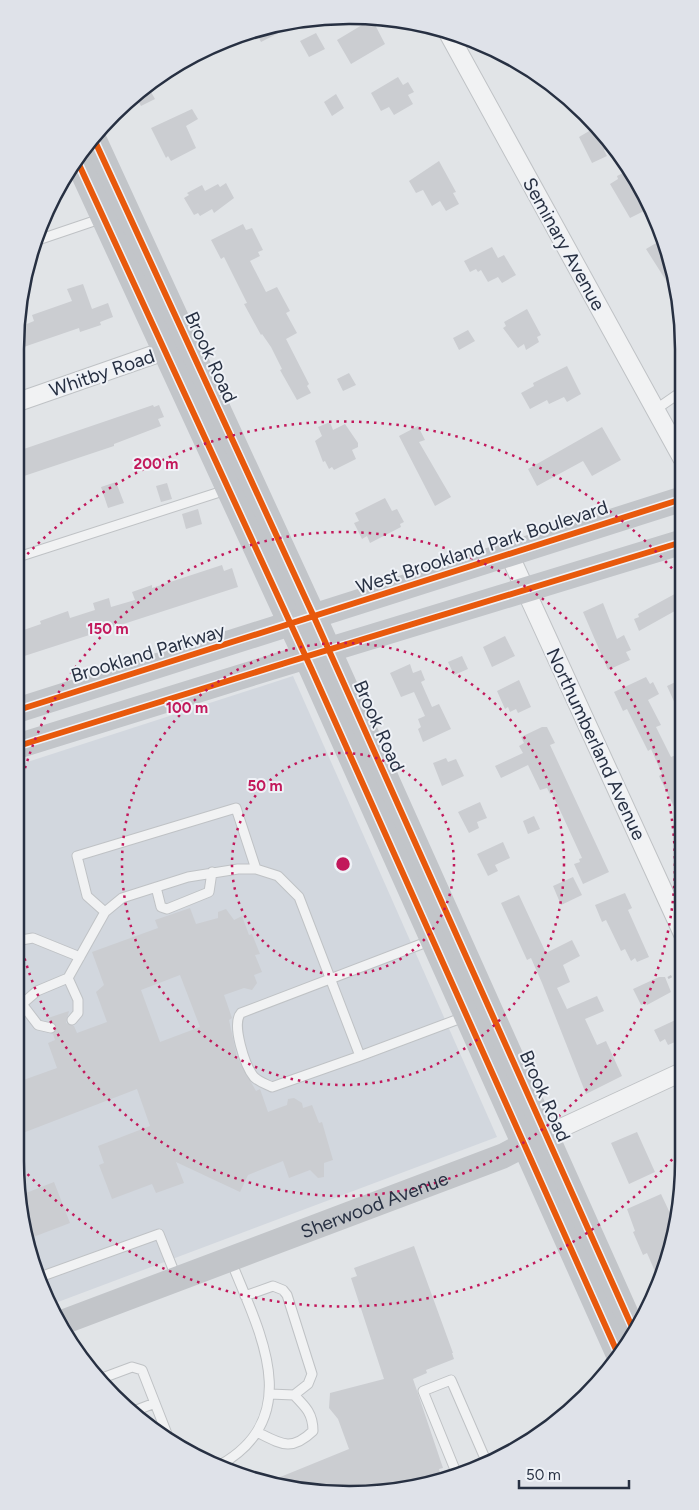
<svg xmlns="http://www.w3.org/2000/svg" width="699" height="1510" viewBox="0 0 699 1510" font-family="Figtree,sans-serif">
  <style>
    .built { fill: #d2d7de }
    .building { fill: #cbcdd1; fill-rule: evenodd }
    .lines { fill: none; stroke-linecap: round; stroke-linejoin: round }
    .lane-casing { stroke: #bfc2c5; stroke-width: 11 }
    .street-casing { stroke: #bfc2c5; stroke-width: 20 }
    .path { stroke: #c3c5ca; stroke-width: 2.5; stroke-dasharray: 4 4; stroke-linecap: butt }
    .lane { stroke: #f1f2f3; stroke-width: 9 }
    .street { stroke: #f1f2f3; stroke-width: 18 }
    .secondary { stroke: #c2c5c9; stroke-width: 25 }
    .cycleway-casing { stroke: #eff2f7; stroke-width: 9 }
    .cycleway { stroke: #e8590c; stroke-width: 6 }
    .ring { fill: none; stroke: #c2185b; stroke-width: 2.5; stroke-dasharray: 2.5 5 }
    .labels { text-anchor: middle; dominant-baseline: central; stroke-width: 4; stroke-linejoin: round; paint-order: stroke }
    .street-label { font-size: 19px; fill: #273042; stroke: #eff2f7 }
    .rim { fill: none; stroke: #273042; stroke-width: 2.5 }
    .centre { fill: #c2185b; stroke: #eff2f7; stroke-width: 2.5 }
    .ring-label { font-size: 15px; text-anchor: middle; font-weight: bold; fill: #c2185b; stroke: #eff2f7; stroke-width: 4; stroke-linejoin: round; paint-order: stroke }
  </style>
  <rect width="100%" height="100%" fill="#e1e4e7"/>
  <path class="built" d="M 293,676 L 497,1137 L 50,1305 L 33,1268 L 15,1160 L 15,766 Z"/>
  <path class="building" d="M 372,19 L 385,44 L 351,64 L 337,40 Z
    M 284,21 L 292,21 L 294,25 L 261,42 L 255,30 Z
    M 316,33 L 325,49 L 309,57 L 300,41 Z
    M 398,77 L 403,85 L 408,82 L 414,92 L 408,95 L 413,104 L 394,115 L 389,107 L 381,111 L 371,93 Z
    M 147,85 L 155,99 L 141,106 L 135,95 Z
    M 336,94 L 344,108 L 332,116 L 324,102 Z
    M 192,109 L 198,119 L 186,126 L 196,148 L 171,161 L 168,156 L 166,158 L 151,128 Z
    M 596,127 L 614,145 L 604,150 L 607,156 L 592,163 L 579,137 Z
    M 439,161 L 456,192 L 453,193 L 459,204 L 446,211 L 440,201 L 432,206 L 423,190 L 416,193 L 409,181 Z
    M 629,170 L 647,203 L 644,205 L 646,210 L 630,218 L 610,184 L 618,179 L 617,176 Z
    M 226,183 L 234,198 L 214,213 L 212,209 L 200,216 L 198,213 L 194,215 L 184,198 L 189,195 L 187,193 L 202,185 L 205,191 L 218,184 L 220,187 Z
    M 243,224 L 246,230 L 252,228 L 263,250 L 258,252 L 260,256 L 250,261 L 266,292 L 277,287 L 290,311 L 286,313 L 297,333 L 286,339 L 309,384 L 307,386 L 311,393 L 297,400 L 280,370 L 282,369 L 271,347 L 262,334 L 261,335 L 244,304 L 247,303 L 224,257 L 221,259 L 211,240 Z
    M 663,239 L 677,291 L 674,293 L 646,249 Z
    M 492,247 L 498,258 L 504,255 L 516,275 L 502,283 L 498,277 L 488,282 L 481,270 L 478,272 L 476,269 L 470,272 L 464,261 Z
    M 83,284 L 92,309 L 108,303 L 113,317 L 100,322 L 101,325 L 80,332 L 79,328 L 15,350 L 17,328 L 34,321 L 32,315 L 72,301 L 67,289 Z
    M 527,309 L 541,335 L 537,337 L 539,342 L 526,350 L 524,344 L 518,348 L 503,328 L 506,326 L 504,322 Z
    M 468,330 L 475,341 L 459,350 L 453,338 Z
    M 567,366 L 581,394 L 567,402 L 564,397 L 549,404 L 547,400 L 530,409 L 521,393 L 534,386 L 533,383 Z
    M 349,373 L 356,385 L 343,391 L 337,379 Z
    M 153,405 L 154,407 L 159,405 L 164,417 L 158,419 L 161,426 L 114,444 L 114,446 L 15,479 L 15,452 Z
    M 330,422 L 333,430 L 345,424 L 358,443 L 358,447 L 352,450 L 356,459 L 334,470 L 332,467 L 329,469 L 325,461 L 323,462 L 315,441 L 322,436 L 318,427 Z
    M 418,426 L 425,440 L 419,442 L 451,497 L 435,506 L 399,436 Z
    M 602,427 L 621,460 L 592,476 L 583,461 L 537,486 L 528,469 Z
    M 116,482 L 124,503 L 108,508 L 101,487 Z
    M 167,483 L 172,499 L 161,502 L 156,486 Z
    M 385,498 L 392,511 L 397,509 L 404,522 L 400,524 L 401,527 L 370,543 L 367,536 L 362,539 L 354,523 L 359,521 L 355,513 Z
    M 198,509 L 202,524 L 186,529 L 182,514 Z
    M 222,565 L 224,571 L 232,568 L 238,587 L 15,659 L 15,633 L 41,624 L 40,621 L 68,611 L 70,618 L 95,610 L 93,603 L 109,598 L 111,607 L 135,600 L 132,592 L 152,585 L 152,588 Z
    M 682,590 L 682,607 L 639,631 L 634,619 L 639,617 L 638,614 Z
    M 603,603 L 617,639 L 624,635 L 631,650 L 626,652 L 630,660 L 608,670 L 583,612 Z
    M 505,636 L 515,656 L 492,667 L 483,647 Z
    M 462,656 L 468,669 L 454,675 L 448,662 Z
    M 410,664 L 413,673 L 421,670 L 425,680 L 421,682 L 432,707 L 439,704 L 451,729 L 423,742 L 418,729 L 421,727 L 418,719 L 425,716 L 414,692 L 401,697 L 390,673 Z
    M 646,677 L 650,684 L 653,682 L 659,694 L 648,700 L 661,725 L 656,727 L 671,757 L 676,755 L 683,768 L 683,825 L 659,776 L 662,774 L 651,749 L 648,751 L 627,709 L 623,711 L 614,692 Z
    M 682,679 L 682,719 L 667,686 Z
    M 519,680 L 531,707 L 518,713 L 516,709 L 510,712 L 508,707 L 505,709 L 497,691 Z
    M 542,727 L 547,727 L 555,743 L 550,745 L 609,872 L 583,884 L 574,864 L 580,862 L 579,859 L 582,858 L 552,793 L 550,794 L 547,788 L 540,790 L 528,765 L 501,778 L 495,766 L 523,753 L 519,746 L 524,743 L 521,737 Z
    M 446,758 L 448,762 L 456,759 L 464,776 L 442,786 L 433,763 Z
    M 480,802 L 487,818 L 477,822 L 479,828 L 469,833 L 458,812 Z
    M 534,816 L 540,829 L 528,834 L 523,821 Z
    M 503,842 L 510,858 L 495,865 L 498,871 L 488,876 L 477,854 Z
    M 573,877 L 582,895 L 561,905 L 553,886 Z
    M 625,893 L 632,908 L 628,910 L 649,957 L 637,962 L 635,958 L 631,961 L 625,949 L 621,951 L 606,920 L 602,922 L 595,905 Z
    M 519,895 L 546,953 L 572,940 L 580,956 L 563,965 L 570,982 L 557,988 L 567,1009 L 597,996 L 604,1011 L 585,1019 L 597,1045 L 606,1041 L 622,1076 L 586,1094 L 542,983 L 531,958 L 527,960 L 501,903 Z
    M 190,908 L 196,924 L 218,918 L 218,912 L 226,909 L 234,920 L 242,916 L 249,935 L 252,934 L 260,954 L 255,955 L 262,972 L 254,975 L 257,983 L 252,990 L 244,988 L 224,995 L 232,1018 L 229,1020 L 237,1057 L 256,1091 L 260,1089 L 268,1112 L 287,1105 L 288,1099 L 294,1098 L 302,1103 L 303,1108 L 312,1105 L 319,1123 L 322,1122 L 333,1160 L 324,1163 L 324,1177 L 318,1178 L 310,1170 L 289,1178 L 283,1161 L 248,1175 L 240,1192 L 176,1162 L 184,1183 L 156,1193 L 152,1184 L 112,1199 L 99,1165 L 104,1163 L 98,1146 L 150,1126 L 137,1089 L 15,1136 L 15,1083 L 57,1068 L 48,1043 L 55,1040 L 53,1034 L 57,1027 L 48,1018 L 69,1011 L 66,1023 L 74,1026 L 77,1033 L 107,1022 L 96,992 L 104,985 L 92,952 L 158,928 L 155,920 ZM 180,975 L 200,1027 L 160,1042 L 141,990 Z
    M 659,977 L 665,977 L 671,992 L 647,1005 L 646,1003 L 641,1005 L 633,989 Z
    M 684,1016 L 684,1038 L 668,1045 L 665,1039 L 660,1042 L 654,1030 Z
    M 637,1132 L 655,1172 L 629,1184 L 611,1143 Z
    M 54,1182 L 70,1223 L 28,1239 L 21,1195 Z
    M 661,1194 L 677,1228 L 660,1283 L 647,1253 L 643,1255 L 633,1232 L 635,1231 L 627,1209 Z
    M 414,1246 L 453,1353 L 452,1353 L 454,1359 L 426,1370 L 427,1373 L 413,1379 L 443,1468 L 439,1469 L 441,1475 L 394,1492 L 285,1489 L 268,1482 L 349,1449 L 338,1419 L 329,1408 L 330,1393 L 384,1379 L 351,1278 L 357,1276 L 354,1268 Z"/>
  <g class="lines">
    <defs>
      <path id="lane" d="M 35,241 L 103,218
        M 655,410 L 681,392
        M 15,558 L 226,490
        M 156,887 L 161,907 L 167,909 L 209,892 L 212,872
        M 105,912 L 87,896 L 77,856 L 236,808 L 256,869
        M 15,941 L 33,938 L 80,957
        M 68,978 L 78,1000 L 78,1013 L 72,1020
        M 22,1004 L 38,1025 L 51,1028
        M 15,1006 L 22,1004 L 37,991 L 68,978 L 105,912 L 122,898 L 188,877 L 238,869 L 256,869 L 278,876 L 299,897 L 360,1056 L 464,1017
        M 360,1056 L 272,1087 C 266,1084 259,1082 254,1077 C 245,1066 231,1024 241,1013 L 432,940
        M 37,1278 L 159,1234 L 177,1279
        M 245,1296 L 273,1286 L 283,1290 L 287,1295 L 312,1374 L 308,1384 L 294,1395 L 270,1394
        M 97,1380 L 132,1367 L 142,1370 L 169,1439
        M 134,1411 L 155,1403
        M 257,1432 C 281,1444 291,1452 313,1431 C 313,1414 306,1407 294,1395
        M 220,1465 C 307,1416 258,1329 231,1261
        M 458,1477 L 423,1391 L 451,1380 L 487,1463"/>
      <path id="street" d="M 447,31 L 682,458
        M 15,403 L 176,347
        M 509,554 L 683,934
        M 546,1135 L 684,1071"/>
    </defs>
    <use href="#lane" class="lane-casing"/>
    <use href="#street" class="street-casing"/>
    <path class="path" d="M 668,978 L 683,970"/>
    <use href="#lane" class="lane"/>
    <use href="#street" class="street"/>
    <g class="secondary">
      <path d="M 93,137 L 314,617 L 633,1329"/>
      <path d="M 76,158 L 311,668 L 618,1354"/>
      <path d="M 15,711 L 682,499"/>
      <path d="M 15,747 C 237,677 459,610 682,542"/>
      <path id="s1" d="M 58,1324 L 503,1156 L 538,1138"/>
    </g>
    <defs>
      <path id="cycleway" d="M 93,137 L 314,617 L 633,1329
        M 76,158 L 311,668 L 618,1354
        M 15,711 L 682,499
        M 15,747 C 237,677 459,610 682,542"/>
    </defs>
    <use href="#cycleway" class="cycleway-casing"/>
    <use href="#cycleway" class="cycleway"/>
  </g>
  <g class="ring">
    <circle cx="343" cy="864" r="111"/>
    <circle cx="343" cy="864" r="221"/>
    <path d="M15 812A332 332 0 1 1 15 916"/>
    <path d="M682 1148A442 442 0 0 1 17 1163M17 565A442 442 0 0 1 682 580"/>
  </g>
  <g class="labels">
    <g class="street-label">
      <text transform="translate(564 244) rotate(61)">Seminary Avenue</text>
      <text transform="translate(211 357) rotate(65)">Brook Road</text>
      <text transform="translate(102 373) rotate(-19)">Whitby Road</text>
      <text transform="translate(482 547) rotate(-18)">West Brookland Park Boulevard</text>
      <text transform="translate(148 653) rotate(-17)">Brookland Parkway</text>
      <text transform="translate(379 726) rotate(66)">Brook Road</text>
      <text transform="translate(596 744) rotate(65)">Northumberland Avenue</text>
      <text transform="translate(545 1096) rotate(66)">Brook Road</text>
      <text stroke="none"><textPath href="#s1" startOffset="338">Sherwood Avenue</textPath></text>
    </g>
  </g>
  <path d="M0 0H699V1510H0ZM349 24H350A325 325 0 0 1 675 349V1161A325 325 0 0 1 350 1486H349A325 325 0 0 1 24 1161V349A325 325 0 0 1 349 24Z" fill="#dfe2e9" fill-rule="evenodd"/>
  <path class="rim" d="M349 24H350A325 325 0 0 1 675 349V1161A325 325 0 0 1 350 1486H349A325 325 0 0 1 24 1161V349A325 325 0 0 1 349 24Z"/>
  <circle cx="343" cy="864" r="8" class="centre"/>
  <g class="ring-label">
    <text x="156" y="469">200 m</text>
    <text x="108" y="634">150 m</text>
    <text x="187" y="713">100 m</text>
    <text x="265" y="791">50 m</text>
  </g>
  <path d="M519 1480v8h110v-8" fill="none" stroke="#273042" stroke-width="2.5"/>
  <text x="526" y="1480" font-size="15" fill="#273042" stroke="#eff2f7" stroke-width="4" paint-order="stroke">50 m</text>
</svg>
